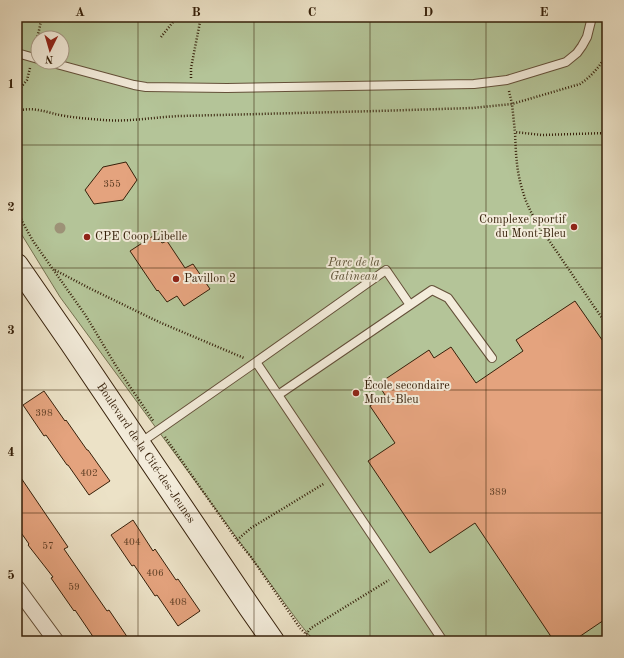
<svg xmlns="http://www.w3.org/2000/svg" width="624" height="658" viewBox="0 0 624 658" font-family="'Old Standard TT',serif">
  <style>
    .green { fill: #b4c498; stroke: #757251; fill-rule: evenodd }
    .building { fill: #e4a37e; stroke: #36200a }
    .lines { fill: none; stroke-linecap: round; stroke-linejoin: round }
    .lane-casing { stroke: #645039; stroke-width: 10 }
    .street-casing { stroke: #645039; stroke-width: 17 }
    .secondary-casing { stroke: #36200a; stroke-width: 24 }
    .path { stroke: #36200a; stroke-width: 2.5; stroke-dasharray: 1 2; stroke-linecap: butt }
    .lane { stroke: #f3ecdb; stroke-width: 8 }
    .street { stroke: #f3ecdb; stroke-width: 15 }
    .secondary { stroke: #f3ecdb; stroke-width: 22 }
    .tree { fill: #9d9277 }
    .grid { fill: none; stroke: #36200a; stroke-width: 1; stroke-opacity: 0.55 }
    .poi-dot { fill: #8f2418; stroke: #f3ecdb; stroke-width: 1.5 }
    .labels { text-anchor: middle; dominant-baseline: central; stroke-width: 4; stroke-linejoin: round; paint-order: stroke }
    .number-label { font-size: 10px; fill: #624127 }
    .poi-label { font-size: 12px; fill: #36200a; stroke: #f3ecdb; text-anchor: start }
    .park-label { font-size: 12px; font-style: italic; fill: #5c5135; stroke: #f3ecdb }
    .street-label { font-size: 12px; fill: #36200a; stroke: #f3ecdb }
    .neatline { fill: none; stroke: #36200a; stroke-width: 1.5 }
    .grid-label { font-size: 13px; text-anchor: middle; font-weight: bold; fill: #36200a }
  </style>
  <rect width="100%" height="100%" fill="#ece2c7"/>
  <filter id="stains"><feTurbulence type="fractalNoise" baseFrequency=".005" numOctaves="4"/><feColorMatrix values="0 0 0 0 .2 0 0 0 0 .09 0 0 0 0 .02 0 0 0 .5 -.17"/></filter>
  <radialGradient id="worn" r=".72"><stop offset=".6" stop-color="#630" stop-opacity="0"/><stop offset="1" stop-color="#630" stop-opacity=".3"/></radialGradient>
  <path class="green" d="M 17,17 L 607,17 L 607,641 L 314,641 L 300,624 L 60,297 L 17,227 ZM 38,38 L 62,38 L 62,62 L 38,62 Z"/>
  <path class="building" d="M 126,162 L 137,180 L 123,200 L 94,204 L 85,190 L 103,167 Z
    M 156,234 L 162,243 L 167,241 L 185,268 L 193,264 L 210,289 L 184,306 L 177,296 L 167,302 L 158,290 L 157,291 L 130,251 Z
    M 575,301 L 607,347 L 607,618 L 573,641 L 554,641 L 475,523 L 430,553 L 368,461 L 395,443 L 370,406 L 385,395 L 378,384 L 429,350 L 434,358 L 451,347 L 476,383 L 523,351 L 516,340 Z
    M 44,391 L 65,421 L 66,420 L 87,450 L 88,450 L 110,481 L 89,495 L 68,465 L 67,465 L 46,435 L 44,436 L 23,405 Z
    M 17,472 L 68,547 L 64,549 L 107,611 L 109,610 L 130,641 L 96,641 L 75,610 L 74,611 L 51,578 L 53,577 L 28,545 L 29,544 L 17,527 Z
    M 133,520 L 153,551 L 155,549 L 176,580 L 178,579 L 200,611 L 178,626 L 157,595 L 155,596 L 134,565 L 132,566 L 111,535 Z"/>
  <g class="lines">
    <defs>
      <path id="lane" d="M 17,53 L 38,59
        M 49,62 L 134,85 L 146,87 L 227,88 L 474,84 L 507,80 L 566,62 L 577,53 L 582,46 L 587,37 L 592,17
        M 410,305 L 432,290 L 448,298 L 492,358
        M 256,362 L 386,270 L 410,305 L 278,395
        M 140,443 L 256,362 L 443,641"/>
      <path id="street" d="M 17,588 L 56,641"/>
      <g id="secondary">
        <path id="s1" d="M 17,265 L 71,343 L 250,608 L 273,641"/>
      </g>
    </defs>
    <use href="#lane" class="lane-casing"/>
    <use href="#street" class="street-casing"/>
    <use href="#secondary" class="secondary-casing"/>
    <path class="path" d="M 161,37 L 177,17
      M 35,48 L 42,17
      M 191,78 L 191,68 L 201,17
      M 509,91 L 512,104 L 515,132
      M 17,92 L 27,80 L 30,68
      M 17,111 C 35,106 47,113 65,116 C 78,118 91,119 104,120 C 130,122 155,117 180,116 L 377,111 L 472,108 L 512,104 L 580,84 C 591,77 601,65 607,54
      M 607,133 L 542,135 L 515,132 C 516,153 516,170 523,192 C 529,214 544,233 557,252 C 574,277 590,301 607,325
      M 17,211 L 23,223 L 33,241 L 86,316 L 116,366 L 154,422
      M 55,270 L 89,288 L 159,322 L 244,358
      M 165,437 L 237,540 L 251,557 L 300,628 L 306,634 L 317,641
      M 237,540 L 251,528 L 325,483
      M 306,634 L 311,628 L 389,580"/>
    <use href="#lane" class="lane"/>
    <use href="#street" class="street"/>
    <use href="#secondary" class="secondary"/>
  </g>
  <circle class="tree" cx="60" cy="228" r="5.5"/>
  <path class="grid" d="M 138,17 L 138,641M 254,17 L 254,641M 370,17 L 370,641M 486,17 L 486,641M 17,145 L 607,145M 17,268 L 607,268M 17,390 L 607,390M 17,513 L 607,513"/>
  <g class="poi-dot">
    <circle cx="574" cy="227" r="4"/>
    <circle cx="87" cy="237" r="4"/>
    <circle cx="176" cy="279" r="4"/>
    <circle cx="356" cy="393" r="4"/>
  </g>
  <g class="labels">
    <g class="number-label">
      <text x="112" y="184">355</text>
      <text x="44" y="413">398</text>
      <text x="89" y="473">402</text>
      <text x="498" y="492">389</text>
      <text x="132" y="542">404</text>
      <text x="48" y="546">57</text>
      <text x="155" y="573">406</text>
      <text x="74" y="587">59</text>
      <text x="178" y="602">408</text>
    </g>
    <g class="poi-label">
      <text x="566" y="220" text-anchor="end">Complexe sportif<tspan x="566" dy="14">du Mont-Bleu</tspan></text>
      <text x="95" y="237">CPE Coop Libelle</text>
      <text x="184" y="279">Pavillon 2</text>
      <text x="364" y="386">École secondaire<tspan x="364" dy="14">Mont-Bleu</tspan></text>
    </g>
    <g class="park-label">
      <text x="354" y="263">Parc de la<tspan x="354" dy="14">Gatineau</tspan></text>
    </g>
    <g class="street-label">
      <text stroke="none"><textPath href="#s1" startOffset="228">Boulevard de la Cité-des-Jeunes</textPath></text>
    </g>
  </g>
  <rect width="624" height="658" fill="none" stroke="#ece2c7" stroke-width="44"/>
  <g transform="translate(50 50) rotate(185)"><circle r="19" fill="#f3ecdb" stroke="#a79a87"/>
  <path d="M0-3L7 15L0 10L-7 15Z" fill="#8f2418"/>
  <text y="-6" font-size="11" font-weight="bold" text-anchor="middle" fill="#36200a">N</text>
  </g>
  <rect x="22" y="22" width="580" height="614" class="neatline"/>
  <g class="grid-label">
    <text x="80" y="16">A</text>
    <text x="196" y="16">B</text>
    <text x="312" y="16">C</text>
    <text x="428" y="16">D</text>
    <text x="544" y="16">E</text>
    <text x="11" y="88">1</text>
    <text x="11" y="211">2</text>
    <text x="11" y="334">3</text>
    <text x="11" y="456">4</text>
    <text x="11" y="579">5</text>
  </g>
  <rect width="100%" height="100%" filter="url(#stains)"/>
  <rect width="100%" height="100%" fill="url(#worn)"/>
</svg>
